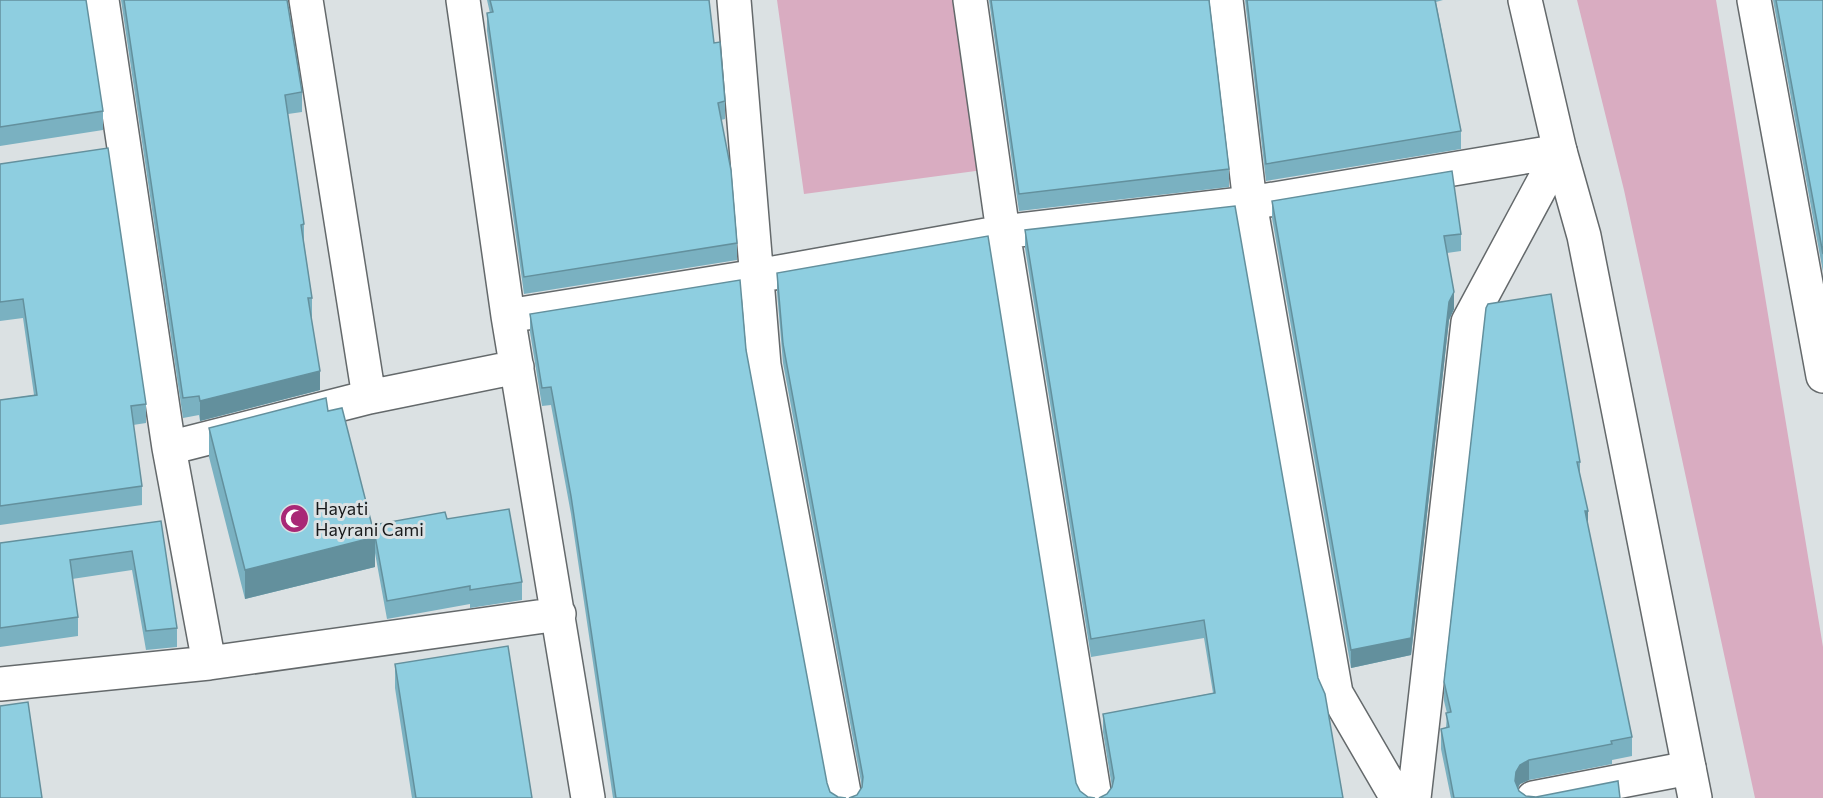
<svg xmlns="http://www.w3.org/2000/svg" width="1823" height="798" viewBox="0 0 1823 798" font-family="Commissioner,sans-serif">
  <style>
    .green { fill: #d9acc1 }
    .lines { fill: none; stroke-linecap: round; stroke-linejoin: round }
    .minor-casing { stroke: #64696b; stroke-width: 36 }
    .secondary-casing { stroke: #64696b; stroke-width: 36 }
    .minor { stroke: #fff; stroke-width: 33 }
    .secondary { stroke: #fff; stroke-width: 33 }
    .wall { fill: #7ab1c1 }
    .shaded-wall { fill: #63909d }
    .building { fill: #8ecee0; stroke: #63909d; stroke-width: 1.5 }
    .labels { text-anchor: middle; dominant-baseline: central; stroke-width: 6; stroke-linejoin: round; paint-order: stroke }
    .poi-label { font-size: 18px; fill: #17191a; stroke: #dbe1e3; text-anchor: start }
  </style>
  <rect width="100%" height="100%" fill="#dbe1e3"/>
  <path class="green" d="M 777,0 L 959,0 L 983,170 L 804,194 Z
    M 1577,0 L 1716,0 L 1823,647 L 1823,798 L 1755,798 L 1624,190 Z"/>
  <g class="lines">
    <defs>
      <path id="minor" d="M 102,0 L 169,448 L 209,663
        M 306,0 L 369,397
        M 463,0 L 508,316 L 588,798
        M 734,0 L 764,365 L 845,798
        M 970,0 L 1003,232 L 1095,798
        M 1226,0 L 1250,203 L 1336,693 L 1397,798
        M 508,316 L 757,276 L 1003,232 L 1250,203 L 1560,151 L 1468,322 L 1414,798
        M 169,448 L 369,397 L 517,367
        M 0,684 L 209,663 L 559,614
        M 1533,798 L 1689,768"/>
      <path id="secondary" d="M 1525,0 L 1560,151 L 1584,236 L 1695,798
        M 1754,0 L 1823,376"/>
    </defs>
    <use href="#minor" class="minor-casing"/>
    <use href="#secondary" class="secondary-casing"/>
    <use href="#minor" class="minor"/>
    <use href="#secondary" class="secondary"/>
  </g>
  <path class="wall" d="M 0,0 L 103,111 L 103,130 L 0,146 Z
    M 121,0 L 287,0 L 302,92 L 302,112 L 288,114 L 304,224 L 304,243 L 312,298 L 312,317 L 311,317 L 320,390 L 200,421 L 199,415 L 183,418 Z
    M 487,0 L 709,0 L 714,43 L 725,101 L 725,119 L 721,120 L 737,243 L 737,260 L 524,294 L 487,31 L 487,13 L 490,13 Z
    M 989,0 L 1209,0 L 1229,169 L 1229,187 L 1019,211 Z
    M 1245,0 L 1443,0 L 1436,2 L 1461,131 L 1461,149 L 1266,181 Z
    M 1773,0 L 1823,0 L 1823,272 Z
    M 0,164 L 146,404 L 146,423 L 133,425 L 142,486 L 142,505 L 0,525 L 0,400 L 34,395 L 23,318 L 0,321 Z
    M 1272,201 L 1461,234 L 1461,251 L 1447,253 L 1454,309 L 1449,320 L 1411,655 L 1351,668 L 1272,218 Z
    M 1025,230 L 1318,678 L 1107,794 L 1112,787 L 1103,732 L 1103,714 L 1213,693 L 1204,638 L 1091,657 L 1025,248 Z
    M 777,273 L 1076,783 L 1080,791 L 1088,797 L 857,795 L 862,787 L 783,363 L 777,292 Z
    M 1486,308 L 1580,462 L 1580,475 L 1588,526 L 1632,737 L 1632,756 L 1612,760 L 1612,764 L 1529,780 L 1520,784 L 1518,788 L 1519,791 L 1526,796 L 1536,797 L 1620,798 L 1451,798 L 1441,749 L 1441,729 L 1446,728 L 1447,713 L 1444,701 L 1444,682 Z
    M 530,314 L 746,350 L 827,783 L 830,792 L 838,797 L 846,798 L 613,798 L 571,514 L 551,405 L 542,406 L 530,332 Z
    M 328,411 L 373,530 L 373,525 L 447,519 L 522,582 L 522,600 L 470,608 L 470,604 L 387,619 L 375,553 L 375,567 L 245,599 L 209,457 L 209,428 Z
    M 161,521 L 177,628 L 177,647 L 146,650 L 132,570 L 72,579 L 78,617 L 78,636 L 0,647 L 0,543 Z
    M 395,664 L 532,798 L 412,798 L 395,688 Z"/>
  <path class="shaded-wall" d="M 1454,292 L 1454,309 L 1449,320 L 1411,655 L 1351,668 L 1351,650 L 1449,302 Z
    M 320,371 L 320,390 L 200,421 L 200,401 Z
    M 1585,511 L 1588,511 L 1588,530 Z
    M 375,537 L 375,567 L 245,599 L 245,570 Z
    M 1529,760 L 1529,780 L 1520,784 L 1516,791 L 1515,781 L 1516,772 L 1520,765 Z"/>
  <path class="building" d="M 0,0 L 86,0 L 103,111 L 0,127 Z
    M 124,0 L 287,0 L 302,92 L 285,95 L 304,224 L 301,225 L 312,298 L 308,298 L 320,371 L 200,401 L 199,396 L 183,398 Z
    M 490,0 L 709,0 L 714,43 L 720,42 L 725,101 L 718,103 L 731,170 L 737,243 L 524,277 L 487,13 L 493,12 Z
    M 991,0 L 1209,0 L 1229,169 L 1019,194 Z
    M 1247,0 L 1435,0 L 1461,131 L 1266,164 Z
    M 1776,0 L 1823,0 L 1823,254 Z
    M 108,148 L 146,404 L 131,406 L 142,486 L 0,506 L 0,400 L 37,395 L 23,299 L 0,302 L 0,164 Z
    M 1452,171 L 1461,234 L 1444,236 L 1454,292 L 1449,302 L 1411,638 L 1351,650 L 1272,201 Z
    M 1235,206 L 1318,678 L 1325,694 L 1343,798 L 1099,798 L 1107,794 L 1112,787 L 1114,778 L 1103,714 L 1215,693 L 1204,620 L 1091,639 L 1025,230 Z
    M 988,236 L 1076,783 L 1080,791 L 1088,797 L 1095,798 L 849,798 L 857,795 L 862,787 L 863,777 L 783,344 L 777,273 Z
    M 740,280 L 746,350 L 827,783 L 830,792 L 838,797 L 846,798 L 616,798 L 571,496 L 551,387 L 542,388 L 530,314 Z
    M 1551,294 L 1580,462 L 1577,462 L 1588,511 L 1585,511 L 1632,737 L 1611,741 L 1612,744 L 1529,760 L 1520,765 L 1516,772 L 1515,781 L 1519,791 L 1526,796 L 1536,797 L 1618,781 L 1620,798 L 1454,798 L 1441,729 L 1449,727 L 1446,713 L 1451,712 L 1444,682 L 1486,308 L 1488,304 Z
    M 326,398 L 328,411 L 342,408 L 375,537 L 245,570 L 209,428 Z
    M 509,509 L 522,582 L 470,590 L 470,586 L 387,601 L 373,525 L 445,512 L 447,519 Z
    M 161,521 L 177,628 L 146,631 L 132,551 L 70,560 L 78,617 L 0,628 L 0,543 Z
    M 508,646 L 532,798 L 416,798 L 395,664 Z
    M 28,702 L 42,798 L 0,798 L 0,706 Z"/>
  <defs>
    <symbol id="mosque-disc" viewBox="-11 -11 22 22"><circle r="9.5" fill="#a92876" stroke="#dbe1e3"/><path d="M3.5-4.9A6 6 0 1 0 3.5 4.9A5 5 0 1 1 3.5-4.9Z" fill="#fff"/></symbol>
  </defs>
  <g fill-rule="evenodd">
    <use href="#mosque-disc" x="278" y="502" width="33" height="33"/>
  </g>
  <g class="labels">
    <g class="poi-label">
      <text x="315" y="508">Hayati<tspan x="315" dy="21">Hayrani Cami</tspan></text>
    </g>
  </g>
</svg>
